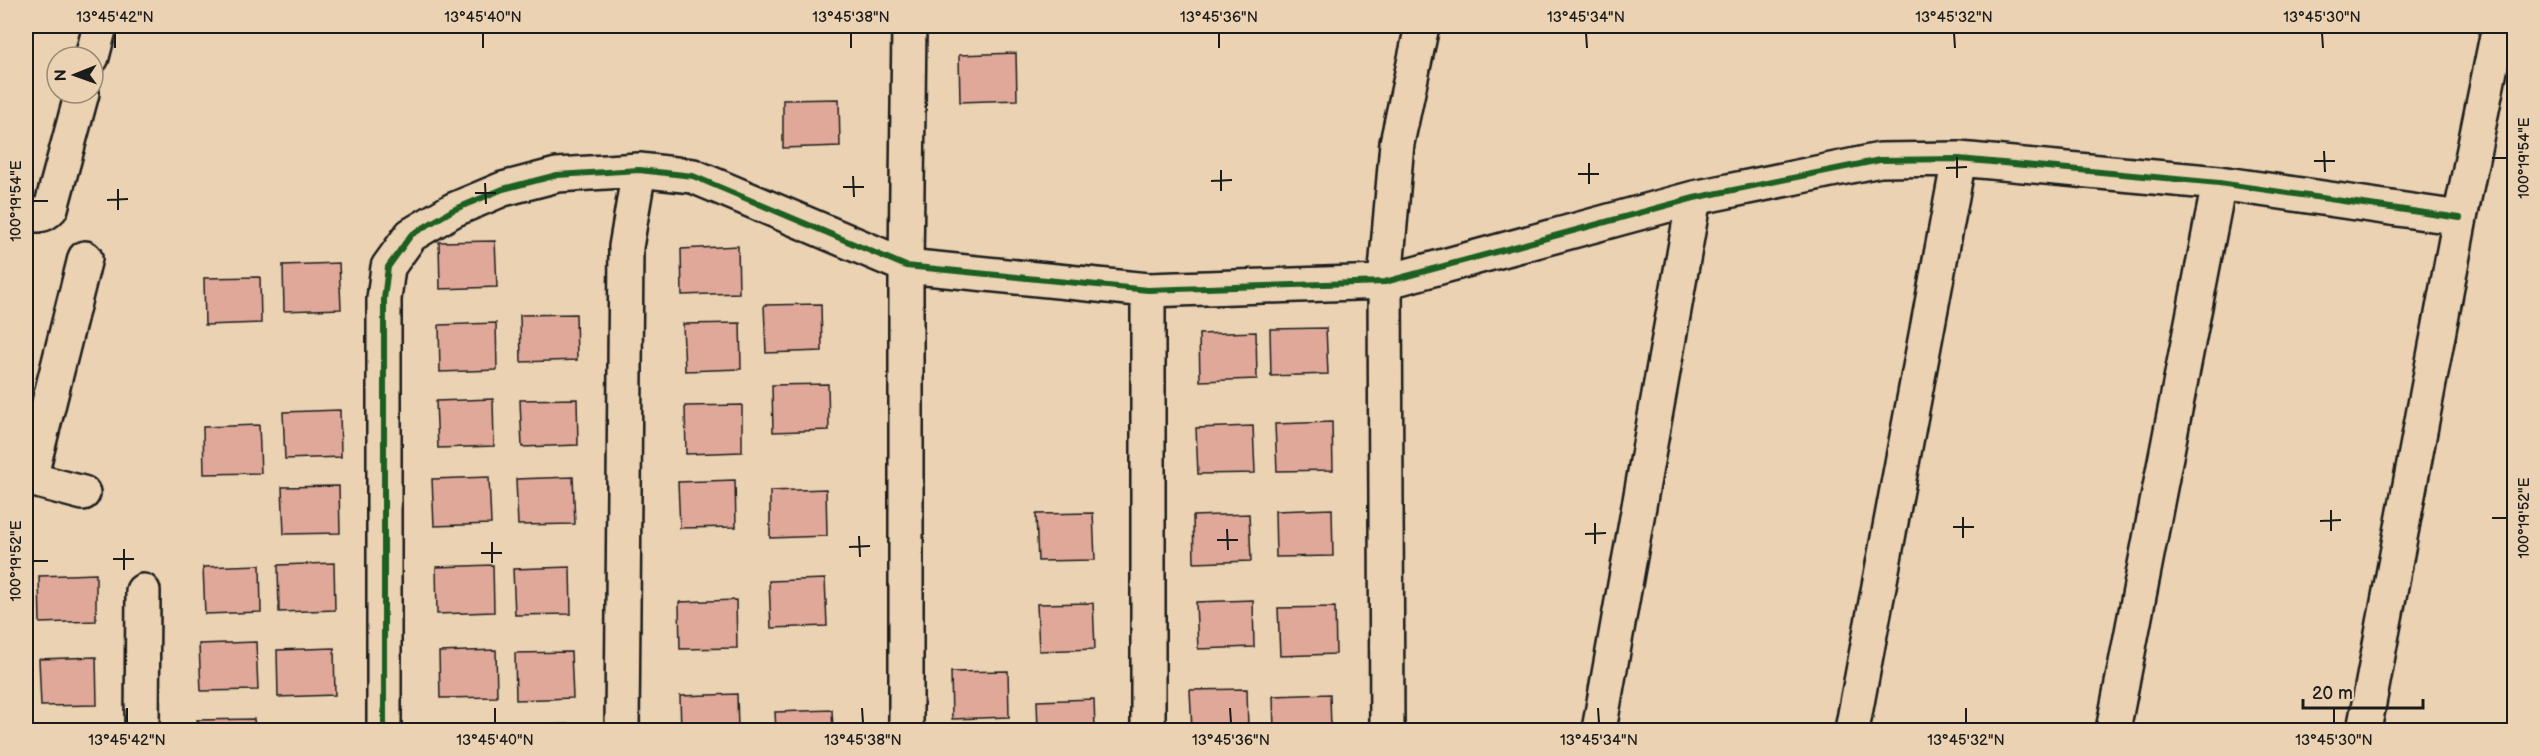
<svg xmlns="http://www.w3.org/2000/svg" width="2540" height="756" viewBox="0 0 2540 756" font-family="'Balsamiq Sans',sans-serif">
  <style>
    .building { fill: #e0a899; stroke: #1c1c1c; stroke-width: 1.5 }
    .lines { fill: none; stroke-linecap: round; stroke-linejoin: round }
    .minor-casing { stroke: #1c1c1c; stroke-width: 38 }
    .minor { stroke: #ead2b2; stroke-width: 33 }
    .cycleway-casing { stroke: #ead2b2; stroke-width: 10 }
    .cycleway { stroke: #1b5e20; stroke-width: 6 }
    .ticks { fill: none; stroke: #1c1c1c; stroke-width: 2 }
    .neatline { fill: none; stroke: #1c1c1c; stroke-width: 2 }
    .ticks-label { font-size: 15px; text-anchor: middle; fill: #1c1c1c }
  </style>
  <rect width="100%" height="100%" fill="#ead2b2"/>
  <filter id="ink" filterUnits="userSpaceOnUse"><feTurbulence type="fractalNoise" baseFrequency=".0167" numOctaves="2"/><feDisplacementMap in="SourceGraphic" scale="12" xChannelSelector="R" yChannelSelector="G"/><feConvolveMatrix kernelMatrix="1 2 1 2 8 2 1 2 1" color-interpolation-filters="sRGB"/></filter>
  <g filter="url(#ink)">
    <path class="building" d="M 1016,53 L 1017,100 L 960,102 L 959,55 Z
      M 839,99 L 840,146 L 783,148 L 783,100 Z
      M 495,241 L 497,287 L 440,289 L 439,242 Z
      M 738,246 L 739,293 L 682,295 L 681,249 Z
      M 339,263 L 341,309 L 284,311 L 283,265 Z
      M 260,277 L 261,323 L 205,325 L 204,278 Z
      M 821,304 L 822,351 L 766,353 L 764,305 Z
      M 576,314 L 577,360 L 521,362 L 520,315 Z
      M 496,323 L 497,370 L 440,372 L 439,325 Z
      M 740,323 L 741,369 L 685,371 L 683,324 Z
      M 1326,328 L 1328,374 L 1271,376 L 1270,329 Z
      M 1256,332 L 1257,379 L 1200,381 L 1199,334 Z
      M 828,384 L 829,430 L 773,432 L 772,385 Z
      M 493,399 L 494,446 L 438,448 L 436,401 Z
      M 577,399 L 578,445 L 522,447 L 520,400 Z
      M 742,405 L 742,452 L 686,454 L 685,406 Z
      M 340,410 L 341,457 L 285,459 L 283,412 Z
      M 1332,422 L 1333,470 L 1277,471 L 1275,424 Z
      M 259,425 L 261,473 L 204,474 L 203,427 Z
      M 1253,426 L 1255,473 L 1198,474 L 1196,428 Z
      M 489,477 L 491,524 L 434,526 L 432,479 Z
      M 573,477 L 575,524 L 518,525 L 516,479 Z
      M 735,480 L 736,527 L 680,528 L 678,482 Z
      M 339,486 L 340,533 L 284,534 L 282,487 Z
      M 826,489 L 827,536 L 770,538 L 770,491 Z
      M 1332,509 L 1333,556 L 1276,557 L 1275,511 Z
      M 1093,513 L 1095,560 L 1038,561 L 1036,514 Z
      M 1249,514 L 1251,561 L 1194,563 L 1193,516 Z
      M 334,563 L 335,610 L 279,612 L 278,565 Z
      M 260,565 L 261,612 L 205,614 L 203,567 Z
      M 493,565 L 494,612 L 437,614 L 436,567 Z
      M 570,567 L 571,614 L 515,615 L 513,569 Z
      M 96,574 L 96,621 L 40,623 L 39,576 Z
      M 825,579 L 827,626 L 771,628 L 769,581 Z
      M 736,600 L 737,648 L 680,649 L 679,602 Z
      M 1253,600 L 1254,647 L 1198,649 L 1196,602 Z
      M 1093,603 L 1095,649 L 1039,651 L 1037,604 Z
      M 1335,607 L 1336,654 L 1280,656 L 1278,608 Z
      M 256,642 L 258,690 L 201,691 L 199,644 Z
      M 334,648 L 335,695 L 278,697 L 277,650 Z
      M 496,650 L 497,697 L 440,698 L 439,652 Z
      M 571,652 L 573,698 L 516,700 L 515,653 Z
      M 96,657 L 97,705 L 41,706 L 39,659 Z
      M 1008,671 L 1009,717 L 952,719 L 951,672 Z
      M 1247,689 L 1248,730 L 1192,730 L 1190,690 Z
      M 737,694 L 738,730 L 681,730 L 680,696 Z
      M 1330,694 L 1331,730 L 1274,730 L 1273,696 Z
      M 1094,699 L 1095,730 L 1038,730 L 1037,701 Z
      M 832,710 L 833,730 L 776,730 L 775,712 Z
      M 254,719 L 255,730 L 198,730 L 197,720 Z
      M 572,724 L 572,730 L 515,730 L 515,726 Z
      M 490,727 L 490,730 L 433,730 L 433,729 Z
      M 94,728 L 94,730 L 37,730 Z"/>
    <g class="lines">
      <defs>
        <path id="minor" d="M 92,57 L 100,26
          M 26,213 C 36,216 43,217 51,208 L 82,93
          M 1148,290 L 1148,730
          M 26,478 L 83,493
          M 30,479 L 85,258
          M 142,730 L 143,591
          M 384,730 L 384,299 L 388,267 L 411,235 L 453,210 L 503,189 L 557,175 L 639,170 L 693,176 L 906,266 L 1148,290 L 1385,282 L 1694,198 L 1880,160 L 1959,159 L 2219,183 L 2460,218
          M 622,730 L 626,247 L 639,170
          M 906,730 L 906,266 L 909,26
          M 1387,730 L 1385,282 L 1397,143 L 1422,26
          M 1599,730 L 1694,198
          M 1852,730 L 1959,159
          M 2113,730 L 2219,183
          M 2364,730 L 2460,218 L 2499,26"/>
      </defs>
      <use href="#minor" class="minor-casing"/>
      <use href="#minor" class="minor"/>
      <defs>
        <path id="cycleway" d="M 384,730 L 384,299 L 388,267 L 411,235 L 453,210 L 503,189 L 557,175 L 639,170 L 693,176 L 906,266 L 1148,290 L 1385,282 L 1694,198 L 1880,160 L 1959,159 L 2219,183 L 2460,218"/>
      </defs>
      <use href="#cycleway" class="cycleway-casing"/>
      <use href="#cycleway" class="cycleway"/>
    </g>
  </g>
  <path class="ticks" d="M 115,33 L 115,48M 483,33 L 483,48M 851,33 L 851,48M 1219,33 L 1219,48M 1586,33 L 1587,48M 1954,33 L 1955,48M 2322,33 L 2323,48M 2324,151 L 2325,172M 1957,157 L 1957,178M 2492,158 L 2507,158M 2314,161 L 2335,161M 1589,163 L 1589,184M 1946,168 L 1967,167M 1221,170 L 1221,191M 1578,174 L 1599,174M 853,176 L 854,197M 1211,181 L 1232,180M 485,183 L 486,204M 843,187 L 864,187M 118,189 L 118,210M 475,193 L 496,193M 107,200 L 128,199M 33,201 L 48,201M 2331,510 L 2331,531M 1963,517 L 1963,538M 2492,518 L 2507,518M 2320,521 L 2341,520M 1595,523 L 1595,544M 1953,527 L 1974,527M 1227,529 L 1228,550M 1585,534 L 1606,533M 859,536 L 860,557M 1217,540 L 1238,540M 492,542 L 492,563M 849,547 L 870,546M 124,549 L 124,570M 481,553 L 502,553M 113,559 L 134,559M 33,561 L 48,561M 127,708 L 127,723M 495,708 L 495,723M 862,708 L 863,723M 1230,708 L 1231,723M 1598,708 L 1599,723M 1966,708 L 1966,723M 2334,708 L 2334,723"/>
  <rect width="2540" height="756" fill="none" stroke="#ead2b2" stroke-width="66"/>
  <g transform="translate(75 75) rotate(269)"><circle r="28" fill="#ead2b2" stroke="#988976" stroke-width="1.5"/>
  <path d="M0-4.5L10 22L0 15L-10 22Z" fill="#1c1c1c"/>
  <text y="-9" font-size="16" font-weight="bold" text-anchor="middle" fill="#1c1c1c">N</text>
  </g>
  <path d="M2303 699v9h120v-9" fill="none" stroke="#1c1c1c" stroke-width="3"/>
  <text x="2312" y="699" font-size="18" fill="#1c1c1c" stroke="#ead2b2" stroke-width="4.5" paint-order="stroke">20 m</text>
  <rect x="33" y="33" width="2474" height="690" class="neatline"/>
  <g class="ticks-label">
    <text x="115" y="22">13°45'42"N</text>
    <text x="483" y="22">13°45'40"N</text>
    <text x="851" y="22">13°45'38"N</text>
    <text x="1219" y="22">13°45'36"N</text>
    <text x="1586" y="22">13°45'34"N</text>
    <text x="1954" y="22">13°45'32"N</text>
    <text x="2322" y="22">13°45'30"N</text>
    <text transform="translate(2524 158) rotate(-90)" y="5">100°19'54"E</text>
    <text transform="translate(16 201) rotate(-90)" y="5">100°19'54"E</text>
    <text transform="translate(2524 518) rotate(-90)" y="5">100°19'52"E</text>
    <text transform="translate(16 561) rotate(-90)" y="5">100°19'52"E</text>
    <text x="127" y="745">13°45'42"N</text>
    <text x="495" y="745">13°45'40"N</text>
    <text x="863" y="745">13°45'38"N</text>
    <text x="1231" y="745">13°45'36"N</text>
    <text x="1599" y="745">13°45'34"N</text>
    <text x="1966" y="745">13°45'32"N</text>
    <text x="2334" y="745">13°45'30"N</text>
  </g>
</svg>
